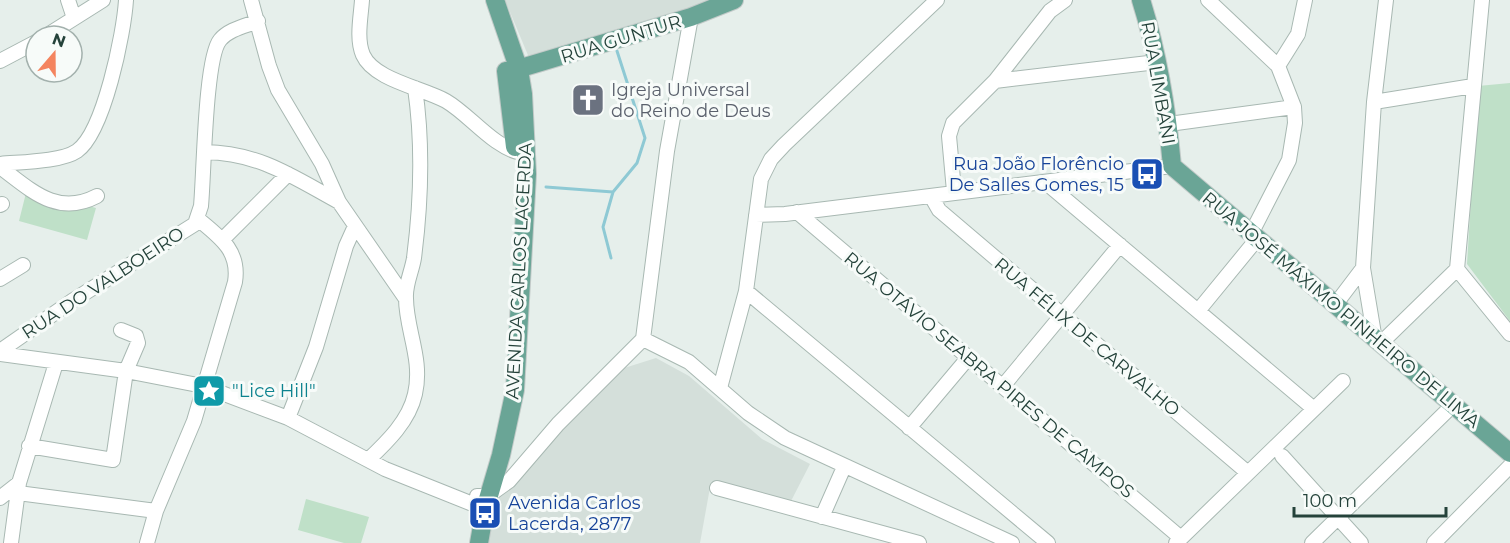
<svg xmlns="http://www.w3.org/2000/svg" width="1510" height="543" viewBox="0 0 1510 543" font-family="Montserrat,sans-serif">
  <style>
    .built { fill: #d4dfda }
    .green { fill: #bfe0c8 }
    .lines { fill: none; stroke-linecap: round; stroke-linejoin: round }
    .stream { stroke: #8ec9d4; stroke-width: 3 }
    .minor-casing { stroke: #a8b8b2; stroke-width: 16 }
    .major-casing { stroke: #c2cac8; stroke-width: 20 }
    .minor { stroke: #fff; stroke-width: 14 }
    .major { stroke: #6aa596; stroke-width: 18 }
    .labels { text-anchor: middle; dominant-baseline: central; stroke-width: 6; stroke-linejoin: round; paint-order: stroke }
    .street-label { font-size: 18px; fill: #24423a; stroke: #f7fbf9 }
    .worship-label { font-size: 18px; fill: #5b616d; stroke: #f7fbf9; text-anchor: start }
    .transit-label { font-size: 18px; fill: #164399; stroke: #f7fbf9; text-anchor: end }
    .culture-label { font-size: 18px; fill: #0d838f; stroke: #f7fbf9; text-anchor: start }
  </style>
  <rect width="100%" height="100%" fill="#e6efeb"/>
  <path class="built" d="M 505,0 L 724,0 L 530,60 Z
    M 656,358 L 689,376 L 762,439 L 810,464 L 790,503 L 711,482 L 700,543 L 487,543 L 498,493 L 618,370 Z"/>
  <path class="green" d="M 1510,83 L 1510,321 L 1467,264 L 1478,86 Z
    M 27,189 L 96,208 L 87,240 L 19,221 Z
    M 306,499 L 369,517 L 361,543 L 344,543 L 298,530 Z"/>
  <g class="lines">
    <path class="stream" d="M 546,187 L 613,192 L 637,163 L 645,138 L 617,51
      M 611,258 L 603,227 L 613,192"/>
    <defs>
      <path id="minor" d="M 68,0 L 74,18
        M 251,0 L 269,66 L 278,90 L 322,164 L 339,202 L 406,299
        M 362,0 C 361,16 356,39 363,55 C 374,80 423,88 446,101 C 470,115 493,147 521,153
        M 1208,0 L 1278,66 L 1294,107 L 1295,123 L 1289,160 L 1251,234
        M 1482,0 L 1457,269 L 1510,334
        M 46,36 L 103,0
        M 0,61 L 36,42
        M 1278,66 L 1298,34 L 1305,0
        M 995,81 L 1157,62
        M 1374,102 L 1473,86
        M 1169,124 L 1294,107
        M 205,152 C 260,153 293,177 339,202
        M 0,164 C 19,162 61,162 77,151 C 104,132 124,33 126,0
        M 0,167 C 31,190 57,217 97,196
        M 1045,182 L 1314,409
        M 954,191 L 949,136 L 953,123 L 995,81 L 1050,11 L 1065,0
        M 931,196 L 939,210 L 1248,473
        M 0,205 L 2,204
        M 797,212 L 1181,538
        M 756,215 L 785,214 L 1172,166
        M 223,239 L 288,174
        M 0,279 L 23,265
        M 746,291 L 1048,543
        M 1335,305 L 1363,268
        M 1198,311 L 1257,239
        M 643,339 L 689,362 L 748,413 L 785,438 L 1012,543
        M 1375,340 L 1363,268 L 1374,102 L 1386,0
        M 1380,344 L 1457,269
        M 0,351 L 72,301 L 195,224 L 201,206 C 204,175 205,58 220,40 C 229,29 246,26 258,21
        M 0,354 L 126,371 L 203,386 L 288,418 L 385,469 L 485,509
        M 1003,386 L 1120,245
        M 720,388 L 746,291 L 761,179 L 771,159 L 784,145 L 937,0
        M 288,418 L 316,347 L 346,246 L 355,226
        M 909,428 L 968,358
        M 29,446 L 113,460 L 126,371 L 138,343 L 136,336 L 121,330
        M 1282,456 L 1361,543
        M 368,460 C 387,442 409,421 415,394 C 423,359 406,330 406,298 C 405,285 412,271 414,258 C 421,203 423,143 415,88
        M 717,488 L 919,543
        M 18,493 L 156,511
        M 477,496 L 488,496 L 509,481 L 558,424 L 643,339 L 667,151 L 691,17
        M 0,498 L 19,483
        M 822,517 L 844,467
        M 11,543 L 19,483 L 56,363
        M 147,543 L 156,511 L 194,421 L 235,282 C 240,251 220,237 198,219
        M 1176,543 L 1343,381
        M 1312,543 L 1453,405
        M 1434,543 L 1510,466"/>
      <path id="major" d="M 1141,0 C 1158,54 1167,110 1172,166 L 1510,453
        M 506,71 L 515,147
        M 508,72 L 691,17 L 734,0
        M 479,543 L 485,509 L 501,455 L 515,390 L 527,174 L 523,94 L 519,70 L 495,0"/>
    </defs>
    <use href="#minor" class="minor-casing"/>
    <use href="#major" class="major-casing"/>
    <use href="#minor" class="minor"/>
    <use href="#major" class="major"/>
  </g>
  <defs>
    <symbol id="church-square" viewBox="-11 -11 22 22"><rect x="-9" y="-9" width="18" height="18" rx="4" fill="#6b7280" stroke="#f7fbf9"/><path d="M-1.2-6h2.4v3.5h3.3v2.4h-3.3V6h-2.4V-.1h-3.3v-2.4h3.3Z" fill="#fff"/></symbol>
    <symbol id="bus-square" viewBox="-11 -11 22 22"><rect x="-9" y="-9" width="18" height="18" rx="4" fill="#1a4fb4" stroke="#f7fbf9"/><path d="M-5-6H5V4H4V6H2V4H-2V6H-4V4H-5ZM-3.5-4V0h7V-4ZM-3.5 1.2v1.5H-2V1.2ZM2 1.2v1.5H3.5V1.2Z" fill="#fff"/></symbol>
    <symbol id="sight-square" viewBox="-11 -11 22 22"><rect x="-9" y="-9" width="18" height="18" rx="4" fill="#0f9aa8" stroke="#f7fbf9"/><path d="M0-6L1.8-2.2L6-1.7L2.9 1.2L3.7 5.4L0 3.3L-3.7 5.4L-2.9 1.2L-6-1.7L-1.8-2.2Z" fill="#fff"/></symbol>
  </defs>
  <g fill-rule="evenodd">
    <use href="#church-square" x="569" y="81" width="38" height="38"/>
    <use href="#bus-square" x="1128" y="155" width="38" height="38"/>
    <use href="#sight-square" x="190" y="372" width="38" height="38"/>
    <use href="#bus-square" x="466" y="494" width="38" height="38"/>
  </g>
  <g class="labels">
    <g class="street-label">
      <text transform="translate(621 39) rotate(-17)">RUA GUNTUR</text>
      <text transform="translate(1158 83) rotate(80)">RUA LIMBANI</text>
      <text transform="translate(519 271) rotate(-87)">AVENIDA CARLOS LACERDA</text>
      <text transform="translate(103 283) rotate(-33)">RUA DO VALBOEIRO</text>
      <text transform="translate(1341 310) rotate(40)">RUA JOSÉ MÁXIMO PINHEIRO DE LIMA</text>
      <text transform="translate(1087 337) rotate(40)">RUA FÉLIX DE CARVALHO</text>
      <text transform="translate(989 375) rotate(40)">RUA OTÁVIO SEABRA PIRES DE CAMPOS</text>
    </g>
    <g class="worship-label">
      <text x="611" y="90">Igreja Universal<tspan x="611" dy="21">do Reino de Deus</tspan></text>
    </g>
    <g class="transit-label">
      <text x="1124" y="164">Rua João Florêncio<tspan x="1124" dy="21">De Salles Gomes, 15</tspan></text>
      <text x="508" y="503" text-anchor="start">Avenida Carlos<tspan x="508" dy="21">Lacerda, 2877</tspan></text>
    </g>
    <g class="culture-label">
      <text x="232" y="391">"Lice Hill"</text>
    </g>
  </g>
  <g transform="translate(54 54) rotate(20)"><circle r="28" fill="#f7fbf9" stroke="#a3b1ad" stroke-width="1.5"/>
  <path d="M0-4.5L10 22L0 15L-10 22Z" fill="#f4845f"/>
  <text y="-9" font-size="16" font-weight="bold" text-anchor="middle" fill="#24423a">N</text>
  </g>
  <path d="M1294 507v9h152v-9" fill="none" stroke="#24423a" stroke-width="3"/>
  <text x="1303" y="507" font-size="18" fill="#24423a" stroke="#f7fbf9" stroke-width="4.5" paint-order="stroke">100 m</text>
</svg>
